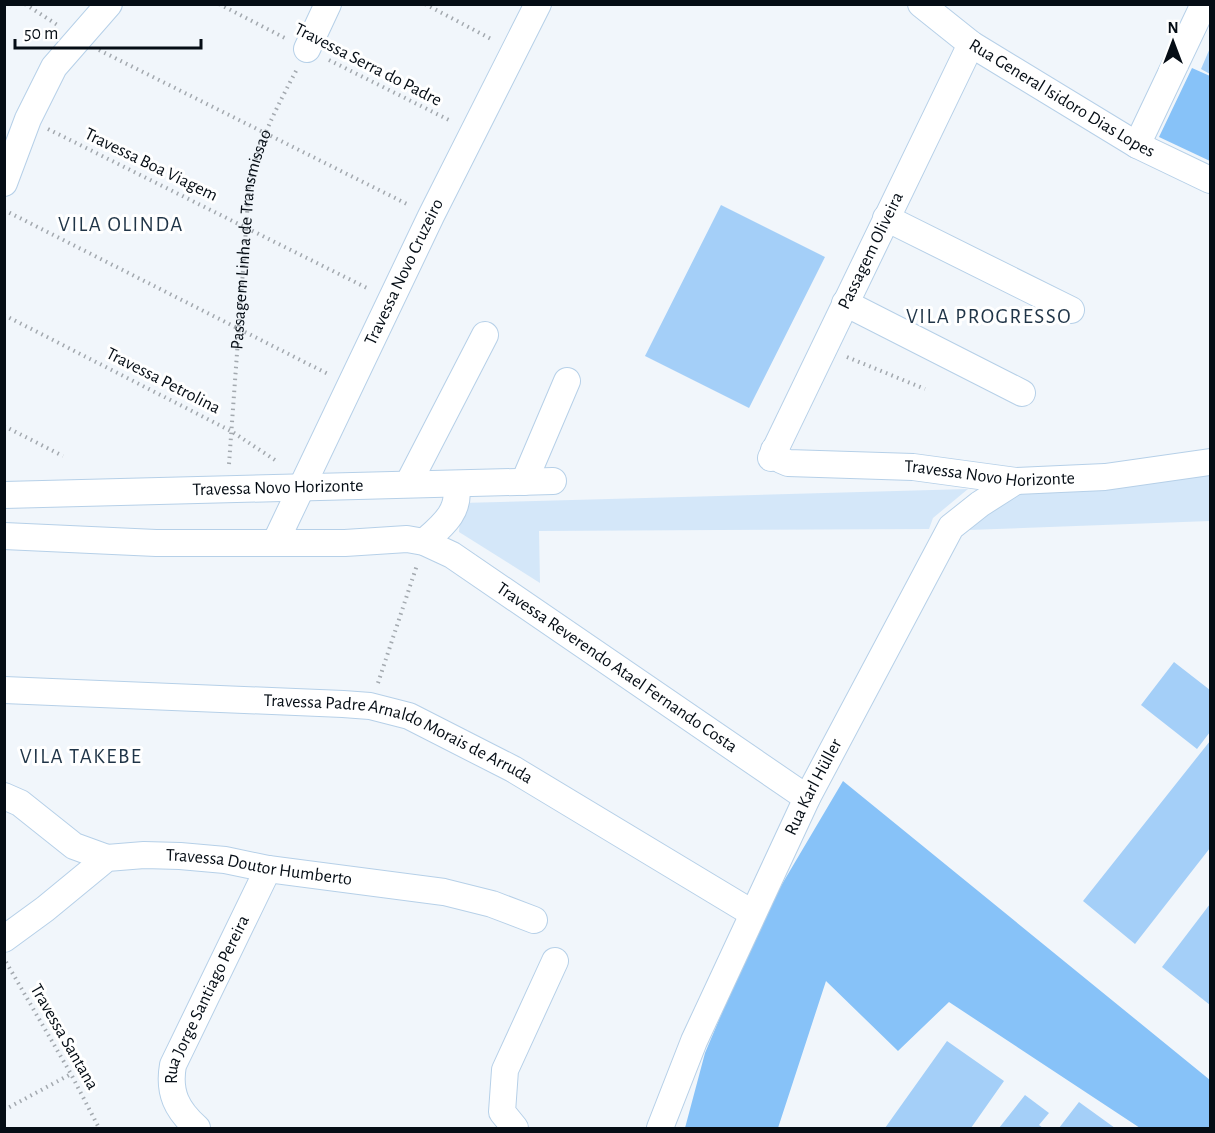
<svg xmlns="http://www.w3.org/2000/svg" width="1215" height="1133" viewBox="0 0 1215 1133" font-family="'Alegreya Sans',sans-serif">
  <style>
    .green { fill: #d4e7f9 }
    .forest { fill: #87c2f8 }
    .building { fill: #a4cff8 }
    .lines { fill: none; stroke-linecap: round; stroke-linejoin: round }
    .minor-casing { stroke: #b6d0e8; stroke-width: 28 }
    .path { stroke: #a3a9af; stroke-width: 4; stroke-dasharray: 1.5 4.5; stroke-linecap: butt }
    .minor { stroke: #fff; stroke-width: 26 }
    .labels { text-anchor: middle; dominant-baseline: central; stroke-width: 6; stroke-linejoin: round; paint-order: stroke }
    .street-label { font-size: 18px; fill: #050d15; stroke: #fff }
    .quarter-label { font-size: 21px; letter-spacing: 1.5px; fill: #1f3447; stroke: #fff }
  </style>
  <rect width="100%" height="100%" fill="#f1f6fb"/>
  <path class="green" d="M 1210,469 L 1210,521 L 968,530 L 1018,488 Z
    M 968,489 L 933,518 L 929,529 L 539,531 L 540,583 L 459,532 L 461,503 Z"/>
  <path class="forest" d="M 1192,68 L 1210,76 L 1210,161 L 1159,137 Z
    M 843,781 L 1210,1080 L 1210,1128 L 1140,1128 L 949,1002 L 898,1051 L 826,981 L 778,1128 L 685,1128 L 705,1053 L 762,918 Z"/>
  <path class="building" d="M 1210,48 L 1210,74 L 1201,69 Z
    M 721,205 L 825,257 L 749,408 L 645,356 Z
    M 1174,662 L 1210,690 L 1210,732 L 1197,749 L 1141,705 Z
    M 1210,741 L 1210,848 L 1135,944 L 1083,901 Z
    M 1210,904 L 1210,1005 L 1162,967 Z
    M 947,1041 L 1004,1081 L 971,1128 L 885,1128 Z
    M 1025,1095 L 1049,1113 L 1039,1125 L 1043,1128 L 999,1128 Z
    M 1079,1102 L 1115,1128 L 1059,1128 Z"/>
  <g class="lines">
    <defs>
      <g id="minor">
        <path id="s2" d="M 921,4 L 971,44 L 1137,145 L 1210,180"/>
        <path d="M 307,49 L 328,4"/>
        <path d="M 1137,145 L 1204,4"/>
        <path d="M 4,183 L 28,119 L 54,67 L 109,4"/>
        <path d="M 886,218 L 1071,310"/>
        <path d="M 845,303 L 1022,393"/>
        <path id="s3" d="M 774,450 L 781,460 L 788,463 L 913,467 L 1016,481 L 1105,477 L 1210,462"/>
        <path id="s4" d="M 771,458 L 971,44"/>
        <path d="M 524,482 L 567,381"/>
        <path d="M 408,484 L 485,335"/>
        <path id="s5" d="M 4,495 L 553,481"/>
        <path id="s6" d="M 4,536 L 156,543 L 345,543 L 407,539 L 424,542 L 452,555 L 807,798"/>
        <path d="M 424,542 C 441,527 463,510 455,484"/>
        <path id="s7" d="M 275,543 L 431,216 L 538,4"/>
        <path id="s8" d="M 4,690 L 343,704 L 370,706 L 409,716 L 513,769 L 752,913"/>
        <path d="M 4,796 L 20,803 L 74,846 L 107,858"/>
        <path id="s9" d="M 4,939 L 45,909 L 107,858 L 144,855 L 180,856 L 225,860 L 268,869 L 444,892 L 492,904 L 534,920"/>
        <path id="s10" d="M 197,1128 C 177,1110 168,1093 173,1065 L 268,869"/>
        <path d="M 515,1128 L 502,1112 L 505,1070 L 555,961"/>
        <path id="s11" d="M 660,1128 L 694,1041 L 807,798 L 951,527 L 980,504 L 1016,481"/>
      </g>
    </defs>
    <use href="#minor" class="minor-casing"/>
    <g class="path">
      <path d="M 25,4 L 59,26"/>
      <path d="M 219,4 L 285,38"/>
      <path d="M 425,4 L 493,40"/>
      <path d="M 99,50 L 409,205"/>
      <path d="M 329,60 L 451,121"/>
      <path d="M 48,129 L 369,289"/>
      <path d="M 4,210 L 330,375"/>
      <path d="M 4,315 L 231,431 L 278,462"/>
      <path d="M 847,357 L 925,389"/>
      <path d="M 4,426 L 63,456"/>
      <path id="s1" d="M 229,464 L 249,187 C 257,144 277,107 297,69"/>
      <path d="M 378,683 L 417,565"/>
      <path d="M 6,962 L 71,1074 L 99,1128"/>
      <path d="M 4,1110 L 71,1074"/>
    </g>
    <use href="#minor" class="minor"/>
  </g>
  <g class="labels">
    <g class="street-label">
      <text transform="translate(368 65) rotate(27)">Travessa Serra do Padre</text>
      <text stroke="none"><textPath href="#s2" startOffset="170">Rua General Isidoro Dias Lopes</textPath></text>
      <text transform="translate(151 165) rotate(26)">Travessa Boa Viagem</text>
      <text stroke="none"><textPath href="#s1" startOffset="226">Passagem Linha de Transmissao</textPath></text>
      <text stroke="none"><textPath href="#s4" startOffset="230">Passagem Oliveira</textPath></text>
      <text stroke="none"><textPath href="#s7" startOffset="300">Travessa Novo Cruzeiro</textPath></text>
      <text transform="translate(163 381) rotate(27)">Travessa Petrolina</text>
      <text stroke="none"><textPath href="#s3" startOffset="222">Travessa Novo Horizonte</textPath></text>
      <text stroke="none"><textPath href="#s5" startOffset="274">Travessa Novo Horizonte</textPath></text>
      <text stroke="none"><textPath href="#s6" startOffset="651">Travessa Reverendo Atael Fernando Costa</textPath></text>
      <text stroke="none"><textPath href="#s8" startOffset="402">Travessa Padre Arnaldo Morais de Arruda</textPath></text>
      <text stroke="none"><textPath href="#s11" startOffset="374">Rua Karl Hüller</textPath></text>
      <text stroke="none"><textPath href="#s9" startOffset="284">Travessa Doutor Humberto</textPath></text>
      <text stroke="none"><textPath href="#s10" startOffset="144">Rua Jorge Santiago Pereira</textPath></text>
      <text transform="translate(64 1037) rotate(60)">Travessa Santana</text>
    </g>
    <g class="quarter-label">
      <text x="121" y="224">VILA OLINDA</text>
      <text x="989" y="316">VILA PROGRESSO</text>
      <text x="81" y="756">VILA TAKEBE</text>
    </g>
  </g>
  <rect width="1215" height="1133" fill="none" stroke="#050d15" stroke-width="12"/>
  <g transform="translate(1173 42)" stroke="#ffffff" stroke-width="4.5" paint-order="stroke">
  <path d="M0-4.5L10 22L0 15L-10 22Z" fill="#050d15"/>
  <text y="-9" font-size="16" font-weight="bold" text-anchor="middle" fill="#050d15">N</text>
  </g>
  <path d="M15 39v9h186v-9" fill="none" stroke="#050d15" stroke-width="3"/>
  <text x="24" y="39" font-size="18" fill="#050d15" stroke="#ffffff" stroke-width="4.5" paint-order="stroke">50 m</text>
</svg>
